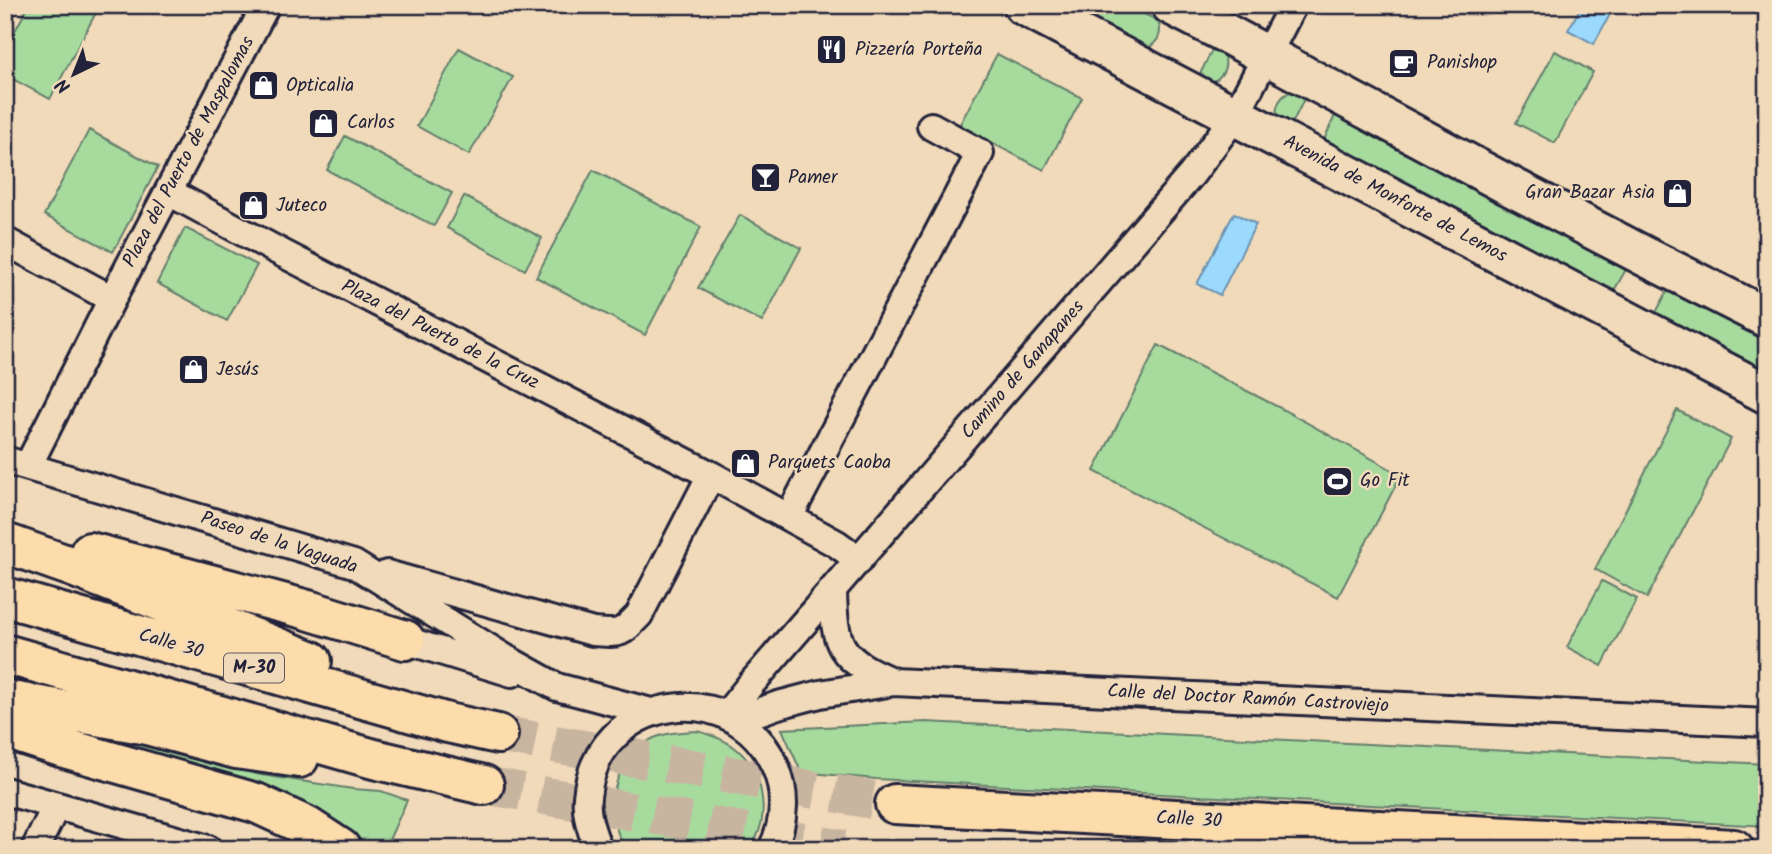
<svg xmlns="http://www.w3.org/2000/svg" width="1772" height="854" viewBox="0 0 1772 854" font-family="Kalam,sans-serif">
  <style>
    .green { fill: #a7db9e; stroke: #647e6c; stroke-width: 2 }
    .water { fill: #9bdafc; stroke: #6b90af; stroke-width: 2 }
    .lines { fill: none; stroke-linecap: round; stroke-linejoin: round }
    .highway-tunnel { stroke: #c8b5a0; stroke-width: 38; stroke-dasharray: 38 19; stroke-linecap: butt }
    .street-casing { stroke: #22223b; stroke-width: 32 }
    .secondary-casing { stroke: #22223b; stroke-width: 44 }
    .highway-casing { stroke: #22223b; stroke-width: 44 }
    .street { stroke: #f1dab9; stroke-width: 26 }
    .secondary { stroke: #f1dab9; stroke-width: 38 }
    .highway { stroke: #fddcac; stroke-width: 38 }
    .labels { text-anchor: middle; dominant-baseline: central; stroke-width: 5; stroke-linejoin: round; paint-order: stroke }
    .shield { fill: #f1dab9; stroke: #605961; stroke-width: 2 }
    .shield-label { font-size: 18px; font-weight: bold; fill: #22223b }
    .poi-label { font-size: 19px; fill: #22223b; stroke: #f1dab9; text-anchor: start }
    .street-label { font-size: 19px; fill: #22223b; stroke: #f1dab9 }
  </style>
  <rect width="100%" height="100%" fill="#f1dab9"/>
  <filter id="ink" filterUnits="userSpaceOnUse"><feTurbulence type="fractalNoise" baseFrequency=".0143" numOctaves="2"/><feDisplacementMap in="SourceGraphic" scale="14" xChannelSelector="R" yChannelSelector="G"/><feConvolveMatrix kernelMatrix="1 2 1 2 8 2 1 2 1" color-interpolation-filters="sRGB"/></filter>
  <g filter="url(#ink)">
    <path class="green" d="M 29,5 L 100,5 L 50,99 L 5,75 L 5,49 Z
      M 1058,5 L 1128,5 L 1158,21 C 1164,35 1156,46 1142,50 Z
      M 1214,46 C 1219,50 1224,54 1225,60 C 1227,70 1219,81 1209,82 C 1207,82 1199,81 1197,80 Z
      M 459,48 L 513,77 L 469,155 L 417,126 Z
      M 1555,51 L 1593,72 L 1555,143 L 1516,123 Z
      M 997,54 L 1082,98 L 1044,170 L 959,126 Z
      M 1294,91 L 1306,95 L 1290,128 C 1287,125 1282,123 1280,120 C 1271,108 1282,93 1294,91 Z
      M 1337,111 L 1629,264 L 1610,298 L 1323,142 Z
      M 89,130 L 158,167 L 113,252 L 44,215 Z
      M 345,136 L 452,193 L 434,226 L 327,170 Z
      M 593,170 L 701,227 L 645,335 L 536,277 Z
      M 464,196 L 542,238 L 525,270 L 447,228 Z
      M 740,215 L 801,248 L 762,322 L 698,288 Z
      M 185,228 L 257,265 L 227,321 L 157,283 Z
      M 1670,286 L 1767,336 L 1767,379 L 1652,320 Z
      M 1158,345 L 1280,408 L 1401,475 L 1338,597 L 1094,471 Z
      M 1677,410 L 1731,439 L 1647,598 L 1595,569 Z
      M 1602,581 L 1637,599 L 1602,666 L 1567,647 Z
      M 5,719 L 120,735 L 206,762 L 261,775 L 353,789 L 381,791 L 407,800 L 385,849 L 358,849 Z
      M 926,722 L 1767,764 L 1767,826 L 876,779 L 801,772 L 782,729 Z
      M 698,731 C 714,736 729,741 741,753 C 765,777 771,822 749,849 L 626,849 C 602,813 612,762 650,740 C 665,732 682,732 698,731 Z"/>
    <path class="water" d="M 1582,5 L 1615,5 L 1594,44 L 1568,30 Z
      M 1234,213 L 1256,224 L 1220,295 L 1197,284 Z"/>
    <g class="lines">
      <path class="highway-tunnel" d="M 498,734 L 895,804
        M 484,785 L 843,849"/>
      <defs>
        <path id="street" d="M 169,192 L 278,251 L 711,475 L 837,544 L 859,560
          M 5,241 L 112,299
          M 5,460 L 354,564 L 505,658 L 557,687 L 651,712
          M 28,466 L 112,299 L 266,5
          M 789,517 L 980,153 L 931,126
          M 387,574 L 593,632 C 621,634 620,635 639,615 L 711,475
          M 833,589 C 834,647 839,659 894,682
          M 405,640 L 512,673
          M 726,715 L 751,684 L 1192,174 L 1235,116 L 1293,5
          M 735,720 L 778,705 L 820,694 L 894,682 L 1767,723
          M 5,791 L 208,849
          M 35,849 L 56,806
          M 598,849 C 592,832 585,815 587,797 C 596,696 733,672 775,766 C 787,793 785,823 772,849"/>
        <path id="secondary" d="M 1023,5 L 1767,394
          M 1171,5 L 1225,33 L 1506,184 L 1648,258 L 1767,318"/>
        <path id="highway" d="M 5,543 L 73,567 L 312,661
          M 90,552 L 308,610 L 405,640
          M 5,597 L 448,723 L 498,734
          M 5,654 L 374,759 L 484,785
          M 5,700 L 143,724 L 236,749 L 299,758
          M 5,729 L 61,747 L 256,803 L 306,826 L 341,849
          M 895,804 L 1734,849"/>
      </defs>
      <use href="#street" class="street-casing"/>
      <use href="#secondary" class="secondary-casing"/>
      <use href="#highway" class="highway-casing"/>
      <use href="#street" class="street"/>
      <use href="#secondary" class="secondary"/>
      <use href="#highway" class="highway"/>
    </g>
  </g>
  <defs>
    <symbol id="restaurant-square" viewBox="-11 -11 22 22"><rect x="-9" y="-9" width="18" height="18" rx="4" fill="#22223b" stroke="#f1dab9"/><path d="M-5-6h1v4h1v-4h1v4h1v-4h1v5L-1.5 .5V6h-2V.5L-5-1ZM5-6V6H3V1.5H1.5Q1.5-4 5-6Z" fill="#fff"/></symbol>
    <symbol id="cafe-square" viewBox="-11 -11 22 22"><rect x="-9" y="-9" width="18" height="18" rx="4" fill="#22223b" stroke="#f1dab9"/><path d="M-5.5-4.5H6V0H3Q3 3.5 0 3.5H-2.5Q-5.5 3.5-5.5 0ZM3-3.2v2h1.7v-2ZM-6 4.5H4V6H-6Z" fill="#fff"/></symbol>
    <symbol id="shop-square" viewBox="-11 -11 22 22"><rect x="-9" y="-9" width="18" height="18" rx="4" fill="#22223b" stroke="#f1dab9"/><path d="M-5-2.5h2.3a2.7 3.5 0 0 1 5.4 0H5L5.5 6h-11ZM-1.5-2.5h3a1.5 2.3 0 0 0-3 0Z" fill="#fff"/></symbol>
    <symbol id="bar-square" viewBox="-11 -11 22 22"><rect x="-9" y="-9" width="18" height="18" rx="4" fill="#22223b" stroke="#f1dab9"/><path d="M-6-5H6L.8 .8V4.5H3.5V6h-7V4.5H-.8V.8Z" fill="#fff"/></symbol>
    <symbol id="stadium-square" viewBox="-11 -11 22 22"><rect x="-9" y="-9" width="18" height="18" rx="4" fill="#22223b" stroke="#f1dab9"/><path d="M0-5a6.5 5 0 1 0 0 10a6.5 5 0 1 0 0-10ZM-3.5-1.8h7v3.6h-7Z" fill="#fff"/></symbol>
  </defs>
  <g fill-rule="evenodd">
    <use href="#restaurant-square" x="814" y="32" width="35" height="35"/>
    <use href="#cafe-square" x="1386" y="46" width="35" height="35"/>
    <use href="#shop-square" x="246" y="68" width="35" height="35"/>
    <use href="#shop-square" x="306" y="106" width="35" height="35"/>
    <use href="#bar-square" x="748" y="160" width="35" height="35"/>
    <use href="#shop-square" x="1660" y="176" width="35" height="35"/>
    <use href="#shop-square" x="236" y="188" width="35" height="35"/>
    <use href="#shop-square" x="176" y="352" width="35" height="35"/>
    <use href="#shop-square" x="728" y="446" width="35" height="35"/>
    <use href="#stadium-square" x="1320" y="464" width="35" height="35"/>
  </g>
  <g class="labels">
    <rect class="shield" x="224" y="653.5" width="60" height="29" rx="5"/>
    <g class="shield-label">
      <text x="254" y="668">M-30</text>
    </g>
    <g class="poi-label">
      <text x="855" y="50">Pizzería Porteña</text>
      <text x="1427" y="63">Panishop</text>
      <text x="286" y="86">Opticalia</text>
      <text x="347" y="123">Carlos</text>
      <text x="788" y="178">Pamer</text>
      <text x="1655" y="193" text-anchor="end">Gran Bazar Asia</text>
      <text x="276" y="206">Juteco</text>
      <text x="216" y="370">Jesús</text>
      <text x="768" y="463">Parquets Caoba</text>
      <text x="1360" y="481">Go Fit</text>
    </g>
    <g class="street-label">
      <text transform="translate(189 152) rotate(-62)">Plaza del Puerto de Maspalomas</text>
      <text transform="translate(1395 199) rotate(28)">Avenida de Monforte de Lemos</text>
      <text transform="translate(440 335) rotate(27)">Plaza del Puerto de la Cruz</text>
      <text transform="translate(1023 370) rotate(-49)">Camino de Ganapanes</text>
      <text transform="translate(279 543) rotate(18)">Paseo de la Vaguada</text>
      <text transform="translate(171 644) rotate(16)">Calle 30</text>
      <text transform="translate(1248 699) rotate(3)">Calle del Doctor Ramón Castroviejo</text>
      <text transform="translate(1189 820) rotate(3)">Calle 30</text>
    </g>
  </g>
  <rect width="1772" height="854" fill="none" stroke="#f1dab9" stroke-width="28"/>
  <rect x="14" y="14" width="1744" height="826" fill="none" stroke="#22223b" stroke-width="2.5" filter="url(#ink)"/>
  <g transform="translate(74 74) rotate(223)" stroke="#f1dab9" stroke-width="5" paint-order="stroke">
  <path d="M0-5L12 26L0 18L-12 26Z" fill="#22223b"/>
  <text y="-10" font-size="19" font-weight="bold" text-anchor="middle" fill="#22223b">N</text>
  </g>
</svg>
